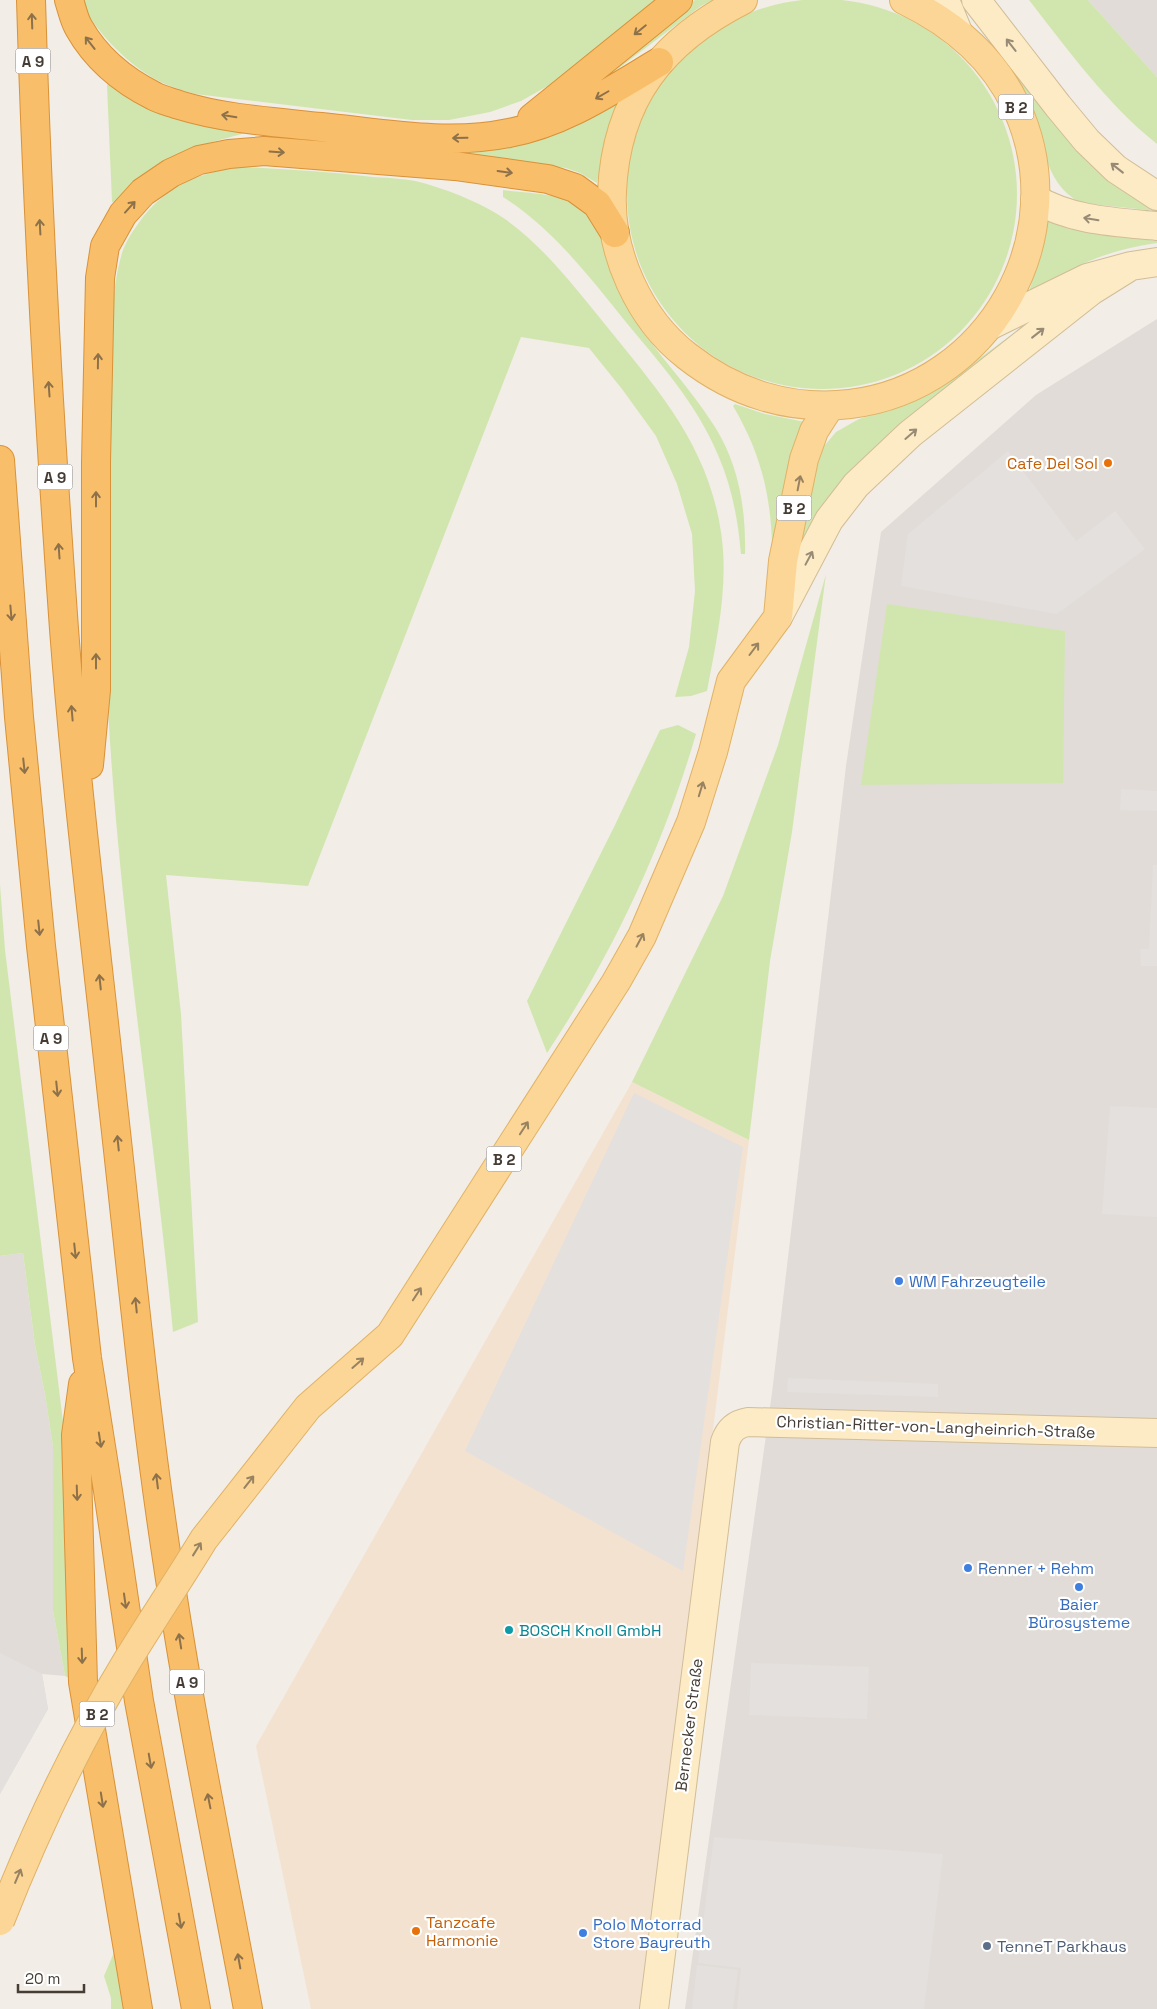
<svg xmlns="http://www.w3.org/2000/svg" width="1157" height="2009" viewBox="0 0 1157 2009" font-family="'Space Grotesk',sans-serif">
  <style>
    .commercial { fill: #f4e2d1 }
    .industrial { fill: #e1dcd7 }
    .green { fill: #d1e6af }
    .parking { fill: #e3e0de }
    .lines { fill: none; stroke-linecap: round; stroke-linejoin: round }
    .secondary-casing { stroke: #d1bd97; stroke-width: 30 }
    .primary-casing { stroke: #e0b266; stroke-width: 30 }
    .highway-casing { stroke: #d89239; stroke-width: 30 }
    .secondary { stroke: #fdebc5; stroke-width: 28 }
    .primary { stroke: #fbd696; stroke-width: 28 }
    .highway { stroke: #f9be69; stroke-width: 28 }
    .primary-bridge-casing { stroke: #e0b266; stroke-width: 30; stroke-linecap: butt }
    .primary-bridge { stroke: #fbd696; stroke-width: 28 }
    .oneway { stroke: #8d714a }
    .oneway2 { stroke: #988b76 }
    .oneway3 { stroke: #978261 }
    .food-dot { fill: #e8710a; stroke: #fff; stroke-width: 2 }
    .shop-dot { fill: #3f7fe0; stroke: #fff; stroke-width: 2 }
    .culture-dot { fill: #0f9aa8; stroke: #fff; stroke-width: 2 }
    .service-dot { fill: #5c6f8a; stroke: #fff; stroke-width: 2 }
    .labels { text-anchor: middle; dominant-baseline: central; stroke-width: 4.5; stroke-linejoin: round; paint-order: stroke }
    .shield { fill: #fff; stroke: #7d7772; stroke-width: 1 }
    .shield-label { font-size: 15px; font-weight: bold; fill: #453d35 }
    .food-label { font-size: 16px; fill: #c56008; stroke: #fff; text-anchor: end }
    .shop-label { font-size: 16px; fill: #366cbe; stroke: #fff; text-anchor: start }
    .street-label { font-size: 16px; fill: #453d35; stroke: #fff }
    .culture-label { font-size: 16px; fill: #0d838f; stroke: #fff; text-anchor: start }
    .service-label { font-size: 16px; fill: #4e5e75; stroke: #fff; text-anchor: start }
  </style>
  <rect width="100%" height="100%" fill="#f2ede6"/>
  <path class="commercial" d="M 632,1082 L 749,1140 L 641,2009 L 311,2009 L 256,1746 Z"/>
  <path class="industrial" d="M 1088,0 L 1157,0 L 1157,77 Z
    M 1157,319 L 1157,2009 L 685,2009 L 772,1393 L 846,766 L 881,532 L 1036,395 Z
    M 23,1253 L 35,1345 L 45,1394 L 53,1447 L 53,1611 L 65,1676 L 42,1674 L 48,1709 L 0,1794 L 0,1256 Z"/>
  <path class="green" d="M627 194a195 195 0 1 1 390 0a195 195 0 1 1-390 0Z
    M 81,0 L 664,0 L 555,82 L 521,101 L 490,112 L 449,120 L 412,120 L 195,94 C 185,91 174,88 165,84 C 133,70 94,32 81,0 Z
    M 695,0 L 713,0 L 701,6 L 606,78 L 602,74 Z
    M 1029,0 L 1088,0 L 1157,77 L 1157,144 C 1107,104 1068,50 1029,0 Z
    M 976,17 L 1105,175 L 1134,198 L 1157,211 L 1081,203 C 1041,182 1044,135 1026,98 C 1011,70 992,45 972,19 Z
    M 111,81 L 249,132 C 190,148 160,154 118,202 L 112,202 L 107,85 Z
    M 621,96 L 607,131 L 597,183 L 580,173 L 566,168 L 385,145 Z
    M 242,167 C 286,169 330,172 373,177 C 392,178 413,179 430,185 C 456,193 483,204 505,219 C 544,247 574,286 604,323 C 657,389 708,444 721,532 C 729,585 717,638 707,691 L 691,696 L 675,697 L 689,647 L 695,591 L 692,534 L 677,484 L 656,436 L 622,389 L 589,348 L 521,337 L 308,886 L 166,875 L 181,1014 L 198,1322 L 173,1332 C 152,1109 114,886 106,662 L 112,314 C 114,293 116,273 122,253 C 126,240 135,228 143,217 C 170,184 201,172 242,167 Z
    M 503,190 C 532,194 568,192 589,214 C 601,225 604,251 609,266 C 613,277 617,288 622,298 C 647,345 687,382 715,427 C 739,465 746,510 745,554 L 741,554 C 738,520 732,487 718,455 C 697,404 659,362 625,321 C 588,275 553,229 503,197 Z
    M 1048,218 L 1068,229 L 1157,241 L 1157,243 C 1103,251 1073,266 1028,295 L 1046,236 Z
    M 1044,311 L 796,558 L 819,452 L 836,432 L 859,419 L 898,407 L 923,397 L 943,385 Z
    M 735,404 L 765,414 L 805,422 L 793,447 L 774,541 L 772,542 C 770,490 759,450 733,406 Z
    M 826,574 L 792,832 L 770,961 L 749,1140 L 632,1082 L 723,896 L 778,745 Z
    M 887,604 L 1065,631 L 1063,783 L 861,785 Z
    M 678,725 L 696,734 C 663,847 612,955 547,1053 L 527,1001 L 615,825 L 660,730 Z
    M 0,885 L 5,950 L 65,1438 L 73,1680 L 65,1676 L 53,1611 L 53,1447 L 45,1394 L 35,1345 L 23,1253 L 0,1256 Z
    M 118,1943 L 130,2009 L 111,2009 L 111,1998 L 104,1976 Z"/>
  <path class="parking" d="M 1008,451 L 1076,541 L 1115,511 L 1145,549 L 1057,614 L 901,586 L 908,534 Z
    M 1121,789 L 1157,791 L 1157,811 L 1120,810 Z
    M 1153,865 L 1157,865 L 1157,966 L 1141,966 L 1140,949 L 1149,949 Z
    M 634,1093 L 743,1147 L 683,1571 L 465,1451 Z
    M 1110,1106 L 1157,1108 L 1157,1217 L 1102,1214 Z
    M 788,1378 L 938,1384 L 938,1397 L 787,1392 Z
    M 0,1653 L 42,1674 L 48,1709 L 0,1794 Z
    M 751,1663 L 869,1667 L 867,1719 L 749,1715 Z
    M 714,1837 L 943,1854 L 924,2009 L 737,2009 L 741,1968 L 698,1963 Z
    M 697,1965 L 738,1970 L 733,2009 L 692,2009 Z"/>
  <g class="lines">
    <defs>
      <path id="secondary" d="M 945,0 L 958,32
        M 976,0 L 1058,106 L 1087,141 L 1116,169 L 1157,196
        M 1035,199 C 1073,221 1115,222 1157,226
        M 991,325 L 1087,278 L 1131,266 L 1157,262
        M 778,617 L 829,520 L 856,485 L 910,434 L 953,400 L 1091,291 L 1131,266
        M 654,2009 L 725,1442 C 729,1430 736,1424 748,1422 L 1157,1433"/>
      <path id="primary" d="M 743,0 C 662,41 616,99 612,192 C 609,252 639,319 687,356 C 734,393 790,411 850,404 C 990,387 1076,235 1016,106 C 993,57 952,23 904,0
        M 219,1520 L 308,1407 L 390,1335 L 616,982 L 642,936 L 691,822 L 713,752 L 731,681 L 778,617 L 783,561 L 804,459 L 814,431 L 830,406"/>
      <path id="highway" d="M 31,0 C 37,210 49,420 64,629 C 76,788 96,946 113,1105 C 130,1256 144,1408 167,1559 C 189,1710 220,1859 248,2009
        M 69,0 C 72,9 74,20 79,28 C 96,58 124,81 154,96 C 161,100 171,102 179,105 C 224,119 274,122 321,127 C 382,133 448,146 509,133 C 564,123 612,90 659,62
        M 532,118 L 678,0
        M 0,460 L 19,717 L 41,946 L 87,1358 L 108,1491 L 139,1701 L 196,2009
        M 89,765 L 96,690 L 96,462 L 100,278 L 105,246 L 123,214 L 143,192 L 171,173 L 199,160 L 229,154 L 264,151 L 455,166 L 548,179 L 575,188 L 597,204 L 615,233
        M 83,1384 L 76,1435 L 83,1682 L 138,2009"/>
    </defs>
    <use href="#secondary" class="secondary-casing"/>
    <use href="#primary" class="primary-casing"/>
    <use href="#highway" class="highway-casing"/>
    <use href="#secondary" class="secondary"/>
    <use href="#primary" class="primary"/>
    <use href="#highway" class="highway"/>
    <defs>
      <path id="primary-bridge" d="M 0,1921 C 35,1832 77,1743 127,1661 C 152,1620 179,1580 204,1539 L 219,1520"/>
    </defs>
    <use href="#primary-bridge" class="primary-bridge-casing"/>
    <use href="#primary-bridge" class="primary-bridge"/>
  </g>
  <defs><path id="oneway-shaft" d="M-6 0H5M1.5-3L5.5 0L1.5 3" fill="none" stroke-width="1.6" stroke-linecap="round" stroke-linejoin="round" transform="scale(1.25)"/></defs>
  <g class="oneway">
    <use href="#oneway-shaft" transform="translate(32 21) rotate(-92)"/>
    <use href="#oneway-shaft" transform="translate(640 30) rotate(141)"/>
    <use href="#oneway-shaft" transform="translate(90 43) rotate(-128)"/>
    <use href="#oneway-shaft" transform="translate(602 95) rotate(150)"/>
    <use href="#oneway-shaft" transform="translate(229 116) rotate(-171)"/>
    <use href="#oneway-shaft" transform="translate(460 138) rotate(179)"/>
    <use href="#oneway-shaft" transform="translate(277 152) rotate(4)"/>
    <use href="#oneway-shaft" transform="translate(505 172) rotate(8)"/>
    <use href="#oneway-shaft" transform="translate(130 207) rotate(-48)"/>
    <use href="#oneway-shaft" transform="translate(40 227) rotate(-93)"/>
    <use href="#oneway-shaft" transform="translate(98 361) rotate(-89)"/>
    <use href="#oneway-shaft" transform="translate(49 389) rotate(-94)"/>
    <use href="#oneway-shaft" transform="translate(96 499) rotate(-90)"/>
    <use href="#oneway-shaft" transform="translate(59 551) rotate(-94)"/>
    <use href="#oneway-shaft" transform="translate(11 613) rotate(85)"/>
    <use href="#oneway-shaft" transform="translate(96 661) rotate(-90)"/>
    <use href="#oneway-shaft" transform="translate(72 713) rotate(-95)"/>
    <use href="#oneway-shaft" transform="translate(24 766) rotate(84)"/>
    <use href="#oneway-shaft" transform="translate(39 928) rotate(84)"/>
    <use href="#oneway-shaft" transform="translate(100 982) rotate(-96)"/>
    <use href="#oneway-shaft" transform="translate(57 1089) rotate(84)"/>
    <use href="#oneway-shaft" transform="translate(118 1143) rotate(-96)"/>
    <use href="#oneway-shaft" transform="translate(75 1251) rotate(84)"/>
    <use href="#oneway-shaft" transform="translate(136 1305) rotate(-96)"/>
    <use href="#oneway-shaft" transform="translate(100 1440) rotate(81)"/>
    <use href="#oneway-shaft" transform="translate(157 1481) rotate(-97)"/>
    <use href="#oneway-shaft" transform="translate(77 1493) rotate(88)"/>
    <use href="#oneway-shaft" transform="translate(125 1601) rotate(82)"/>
    <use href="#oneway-shaft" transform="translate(180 1641) rotate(-99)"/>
    <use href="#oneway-shaft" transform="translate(82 1656) rotate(88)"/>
    <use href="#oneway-shaft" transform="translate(150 1761) rotate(80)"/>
    <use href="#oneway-shaft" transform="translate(102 1800) rotate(81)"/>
    <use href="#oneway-shaft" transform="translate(209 1801) rotate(-101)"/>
    <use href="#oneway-shaft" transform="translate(180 1921) rotate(80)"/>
    <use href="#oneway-shaft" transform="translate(239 1961) rotate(-100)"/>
  </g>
  <g class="oneway2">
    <use href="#oneway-shaft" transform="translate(1011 45) rotate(-128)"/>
    <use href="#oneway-shaft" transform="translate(1117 168) rotate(-142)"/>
    <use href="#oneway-shaft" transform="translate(1091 219) rotate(-171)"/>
    <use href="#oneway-shaft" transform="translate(1038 333) rotate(-38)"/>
    <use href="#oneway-shaft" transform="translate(911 434) rotate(-41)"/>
    <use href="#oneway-shaft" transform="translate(809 558) rotate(-62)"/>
  </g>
  <g class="oneway3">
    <use href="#oneway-shaft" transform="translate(799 483) rotate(-79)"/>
    <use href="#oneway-shaft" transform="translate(754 649) rotate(-53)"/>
    <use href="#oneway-shaft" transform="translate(701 789) rotate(-73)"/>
    <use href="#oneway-shaft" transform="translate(640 940) rotate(-62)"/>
    <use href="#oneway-shaft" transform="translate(524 1128) rotate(-57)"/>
    <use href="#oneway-shaft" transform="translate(417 1294) rotate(-57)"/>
    <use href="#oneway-shaft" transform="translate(358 1363) rotate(-41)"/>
    <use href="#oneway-shaft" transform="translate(249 1482) rotate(-52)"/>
    <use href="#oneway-shaft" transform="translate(197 1549) rotate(-58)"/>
    <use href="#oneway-shaft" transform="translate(18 1876) rotate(-67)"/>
  </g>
  <g class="food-dot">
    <circle cx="1108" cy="463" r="5"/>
    <circle cx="416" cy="1931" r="5"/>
  </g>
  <g class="shop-dot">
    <circle cx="899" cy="1281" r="5"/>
    <circle cx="968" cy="1568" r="5"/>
    <circle cx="1079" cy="1587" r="5"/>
    <circle cx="583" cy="1933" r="5"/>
  </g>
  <circle class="culture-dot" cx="509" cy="1630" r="5"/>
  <circle class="service-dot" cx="987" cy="1946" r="5"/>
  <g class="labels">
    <g class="shield">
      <rect x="15.5" y="48.5" width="35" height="25" rx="4"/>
      <rect x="998.5" y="94.5" width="35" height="25" rx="4"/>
      <rect x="37.5" y="464.5" width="35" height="25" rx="4"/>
      <rect x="776.5" y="495.5" width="35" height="25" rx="4"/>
      <rect x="33.5" y="1025.5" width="35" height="25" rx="4"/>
      <rect x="486.5" y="1146.5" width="35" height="25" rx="4"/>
      <rect x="169.5" y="1669.5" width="35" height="25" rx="4"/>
      <rect x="79.5" y="1701.5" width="35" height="25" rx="4"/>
    </g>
    <g class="shield-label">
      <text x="33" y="61">A 9</text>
      <text x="1016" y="107">B 2</text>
      <text x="55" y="477">A 9</text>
      <text x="794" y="508">B 2</text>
      <text x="51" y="1038">A 9</text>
      <text x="504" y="1159">B 2</text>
      <text x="187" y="1682">A 9</text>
      <text x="97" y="1714">B 2</text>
    </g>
    <g class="food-label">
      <text x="1098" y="463">Cafe Del Sol</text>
      <text x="426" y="1922" text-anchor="start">Tanzcafe<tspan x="426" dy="18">Harmonie</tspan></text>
    </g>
    <g class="shop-label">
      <text x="909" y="1281">WM Fahrzeugteile</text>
      <text x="978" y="1568">Renner + Rehm</text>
      <text x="1079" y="1604" text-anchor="middle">Baier<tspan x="1079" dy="18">Bürosysteme</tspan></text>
      <text x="593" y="1924">Polo Motorrad<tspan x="593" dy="18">Store Bayreuth</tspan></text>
    </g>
    <g class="street-label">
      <text transform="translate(936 1427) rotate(2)">Christian-Ritter-von-Langheinrich-Straße</text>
      <text transform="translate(689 1725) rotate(-83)">Bernecker Straße</text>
    </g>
    <g class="culture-label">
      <text x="519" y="1630">BOSCH Knoll GmbH</text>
    </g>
    <g class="service-label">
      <text x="997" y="1946">TenneT Parkhaus</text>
    </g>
  </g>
  <path d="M18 1984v8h66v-8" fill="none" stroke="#453d35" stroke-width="2.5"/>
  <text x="25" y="1984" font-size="15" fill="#453d35" stroke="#ffffff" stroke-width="4" paint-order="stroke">20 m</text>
</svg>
